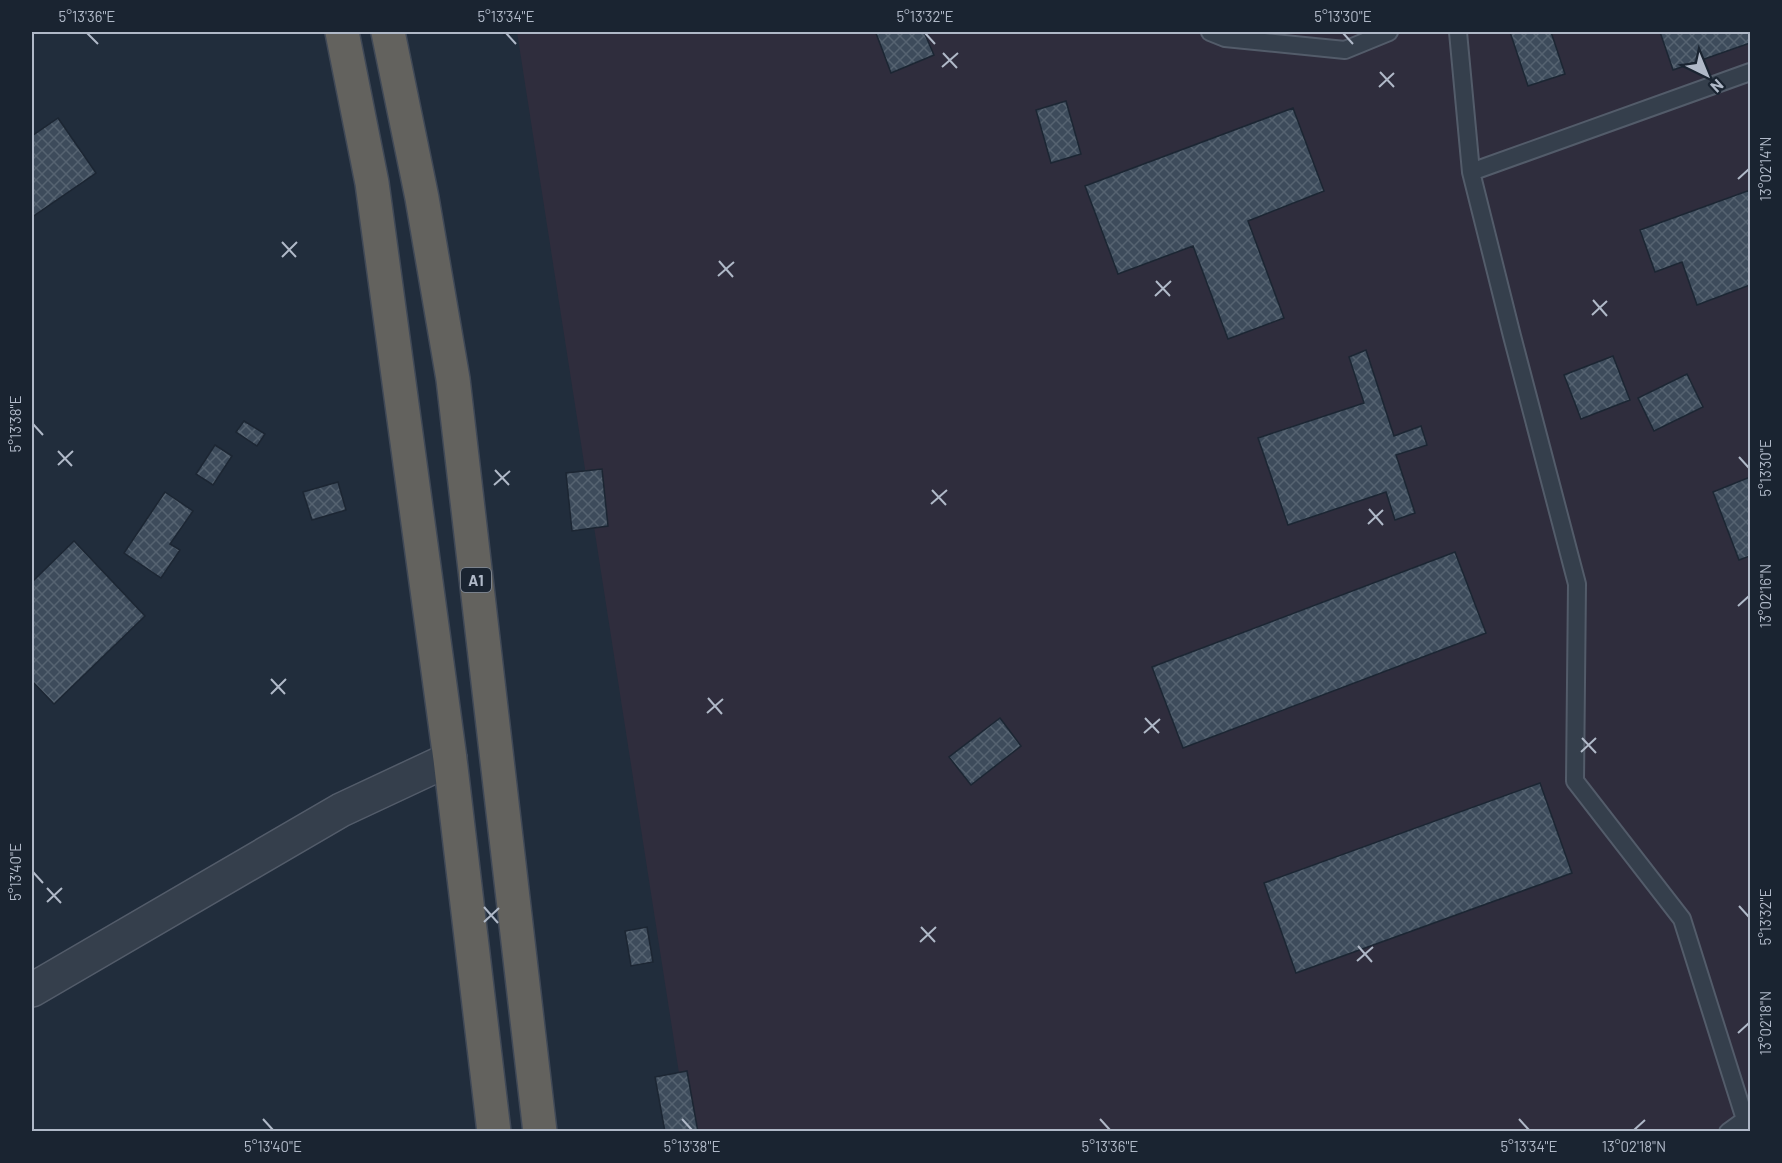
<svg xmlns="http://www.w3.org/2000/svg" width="1782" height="1163" viewBox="0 0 1782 1163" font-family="Barlow,sans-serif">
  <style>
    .medical { fill: #2f2d3d }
    .building { fill: url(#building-cross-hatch); stroke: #1c2633; stroke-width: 1.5 }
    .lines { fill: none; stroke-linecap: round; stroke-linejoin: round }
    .service-casing { stroke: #535c6a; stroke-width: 20 }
    .minor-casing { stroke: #535c6a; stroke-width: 36 }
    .trunk-casing { stroke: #404957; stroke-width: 36 }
    .service { stroke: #353f4c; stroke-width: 16 }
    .minor { stroke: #353f4c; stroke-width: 33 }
    .trunk { stroke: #63625e; stroke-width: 33 }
    .ticks { fill: none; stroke: #b0b9c8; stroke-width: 2 }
    .labels { text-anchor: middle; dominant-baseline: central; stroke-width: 6; stroke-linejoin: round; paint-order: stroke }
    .shield { fill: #1a2431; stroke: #838c9b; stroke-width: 1.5 }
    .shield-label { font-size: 15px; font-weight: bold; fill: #b0b9c8 }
    .neatline { fill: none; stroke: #b0b9c8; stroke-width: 2 }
    .ticks-label { font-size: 15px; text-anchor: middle; fill: #b0b9c8 }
  </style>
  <defs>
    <pattern id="building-cross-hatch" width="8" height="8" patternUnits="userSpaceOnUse" patternTransform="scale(1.5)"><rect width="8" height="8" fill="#3d4b5b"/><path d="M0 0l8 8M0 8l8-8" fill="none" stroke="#566371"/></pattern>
  </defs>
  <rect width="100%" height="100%" fill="#212d3c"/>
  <path class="medical" d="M 517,32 L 1750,32 L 1750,1131 L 688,1131 Z"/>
  <path class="building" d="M 504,32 L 529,32 L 504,35 Z
    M 878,32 L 924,32 L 934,55 L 891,73 L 876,33 Z
    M 1510,32 L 1551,32 L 1565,74 L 1528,86 Z
    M 1660,32 L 1750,32 L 1750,43 L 1673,70 Z
    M 1066,101 L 1081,154 L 1051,163 L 1036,110 Z
    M 1293,108 L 1324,191 L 1248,221 L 1284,318 L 1228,339 L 1193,246 L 1118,274 L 1085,186 Z
    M 58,118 L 96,173 L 32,217 L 32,136 Z
    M 1750,190 L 1750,285 L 1697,305 L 1682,262 L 1655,272 L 1640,230 Z
    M 1366,350 L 1394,436 L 1421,426 L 1427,445 L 1396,455 L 1415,513 L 1395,520 L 1386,492 L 1288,525 L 1258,438 L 1364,403 L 1349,357 Z
    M 1613,356 L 1630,400 L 1581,419 L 1564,375 Z
    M 1687,374 L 1703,407 L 1654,431 L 1638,398 Z
    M 244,421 L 265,434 L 257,446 L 236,432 Z
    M 215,445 L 232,456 L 213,485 L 196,474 Z
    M 602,469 L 608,526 L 572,531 L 566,473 Z
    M 1750,477 L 1750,556 L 1739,560 L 1713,492 Z
    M 338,482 L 346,510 L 312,520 L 303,492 Z
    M 165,492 L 193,511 L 170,544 L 180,550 L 161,578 L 124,553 Z
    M 74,541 L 145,616 L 54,704 L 32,681 L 32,582 Z
    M 1455,552 L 1486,633 L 1183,748 L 1152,667 Z
    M 1000,718 L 1021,746 L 971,785 L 949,757 Z
    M 1540,783 L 1572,873 L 1296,973 L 1264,883 Z
    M 647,927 L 653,962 L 631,966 L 625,931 Z
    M 687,1071 L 698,1132 L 665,1132 L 655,1077 Z"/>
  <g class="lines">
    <defs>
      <path id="service" d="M 1210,32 L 1225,38 L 1345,50 L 1389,32
        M 1458,32 L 1471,172 L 1512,336 L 1577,584 L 1575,781 L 1682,919 L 1749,1132
        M 1471,172 L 1750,72
        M 1728,1132 L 1750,1116"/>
      <path id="minor" d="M 32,990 L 341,810 L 450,759"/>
      <path id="trunk" d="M 342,32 L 372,183 L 450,759 L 494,1132
        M 388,32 L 422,198 L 453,379 L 540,1132"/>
    </defs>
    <use href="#service" class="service-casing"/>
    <use href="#minor" class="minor-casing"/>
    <use href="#trunk" class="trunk-casing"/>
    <use href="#service" class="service"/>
    <use href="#minor" class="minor"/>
    <use href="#trunk" class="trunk"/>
  </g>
  <path class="ticks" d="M 87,33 L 98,44M 506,33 L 516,44M 925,33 L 935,44M 1343,33 L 1353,44M 943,53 L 957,68M 942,67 L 958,53M 1380,72 L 1394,87M 1379,87 L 1394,73M 1738,179 L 1749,169M 282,242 L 296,257M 282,257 L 297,242M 719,261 L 733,277M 718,276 L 734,262M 1156,281 L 1170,296M 1155,296 L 1171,281M 1593,300 L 1607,316M 1592,315 L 1607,301M 33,424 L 43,435M 58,451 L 72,466M 1739,457 L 1749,468M 58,465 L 73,451M 495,470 L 509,485M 494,485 L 510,471M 932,490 L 946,505M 931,504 L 947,490M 1369,509 L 1383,525M 1368,524 L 1383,510M 1738,606 L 1749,596M 271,679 L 285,694M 271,694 L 286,679M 708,698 L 722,714M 707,713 L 723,699M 1145,718 L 1159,733M 1144,733 L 1160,719M 1582,738 L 1596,753M 1581,752 L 1596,738M 33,872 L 43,883M 47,888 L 61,903M 47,902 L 62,888M 1739,906 L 1749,917M 484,907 L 498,923M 484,922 L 499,908M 921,927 L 935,942M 920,942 L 936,927M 1358,946 L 1372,962M 1357,961 L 1373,947M 1738,1033 L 1749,1023M 263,1119 L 273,1130M 682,1119 L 692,1130M 1100,1119 L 1110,1130M 1519,1119 L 1529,1130M 1634,1130 L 1645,1120"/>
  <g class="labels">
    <rect class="shield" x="461" y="568" width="30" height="24" rx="4.5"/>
    <g class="shield-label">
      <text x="476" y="580">A1</text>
    </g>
  </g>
  <rect width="1782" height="1163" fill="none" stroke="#1a2431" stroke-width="66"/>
  <g transform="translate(1707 75) rotate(137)" stroke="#1a2431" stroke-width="4.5" paint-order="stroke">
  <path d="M0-4.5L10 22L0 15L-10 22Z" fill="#b0b9c8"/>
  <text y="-9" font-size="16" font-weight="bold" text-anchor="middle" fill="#b0b9c8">N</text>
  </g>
  <rect x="33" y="33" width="1716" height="1097" class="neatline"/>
  <g class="ticks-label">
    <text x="87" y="22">5°13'36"E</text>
    <text x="506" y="22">5°13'34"E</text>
    <text x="925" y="22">5°13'32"E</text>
    <text x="1343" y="22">5°13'30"E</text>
    <text transform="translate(1766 169) rotate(-90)" y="5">13°02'14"N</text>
    <text transform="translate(16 424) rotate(-90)" y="5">5°13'38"E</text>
    <text transform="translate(1766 468) rotate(-90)" y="5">5°13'30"E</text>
    <text transform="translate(1766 596) rotate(-90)" y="5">13°02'16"N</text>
    <text transform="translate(16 872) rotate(-90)" y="5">5°13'40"E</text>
    <text transform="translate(1766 917) rotate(-90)" y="5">5°13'32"E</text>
    <text transform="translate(1766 1023) rotate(-90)" y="5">13°02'18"N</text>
    <text x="273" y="1152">5°13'40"E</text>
    <text x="692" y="1152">5°13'38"E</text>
    <text x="1110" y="1152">5°13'36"E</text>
    <text x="1529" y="1152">5°13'34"E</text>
    <text x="1634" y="1152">13°02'18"N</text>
  </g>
</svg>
